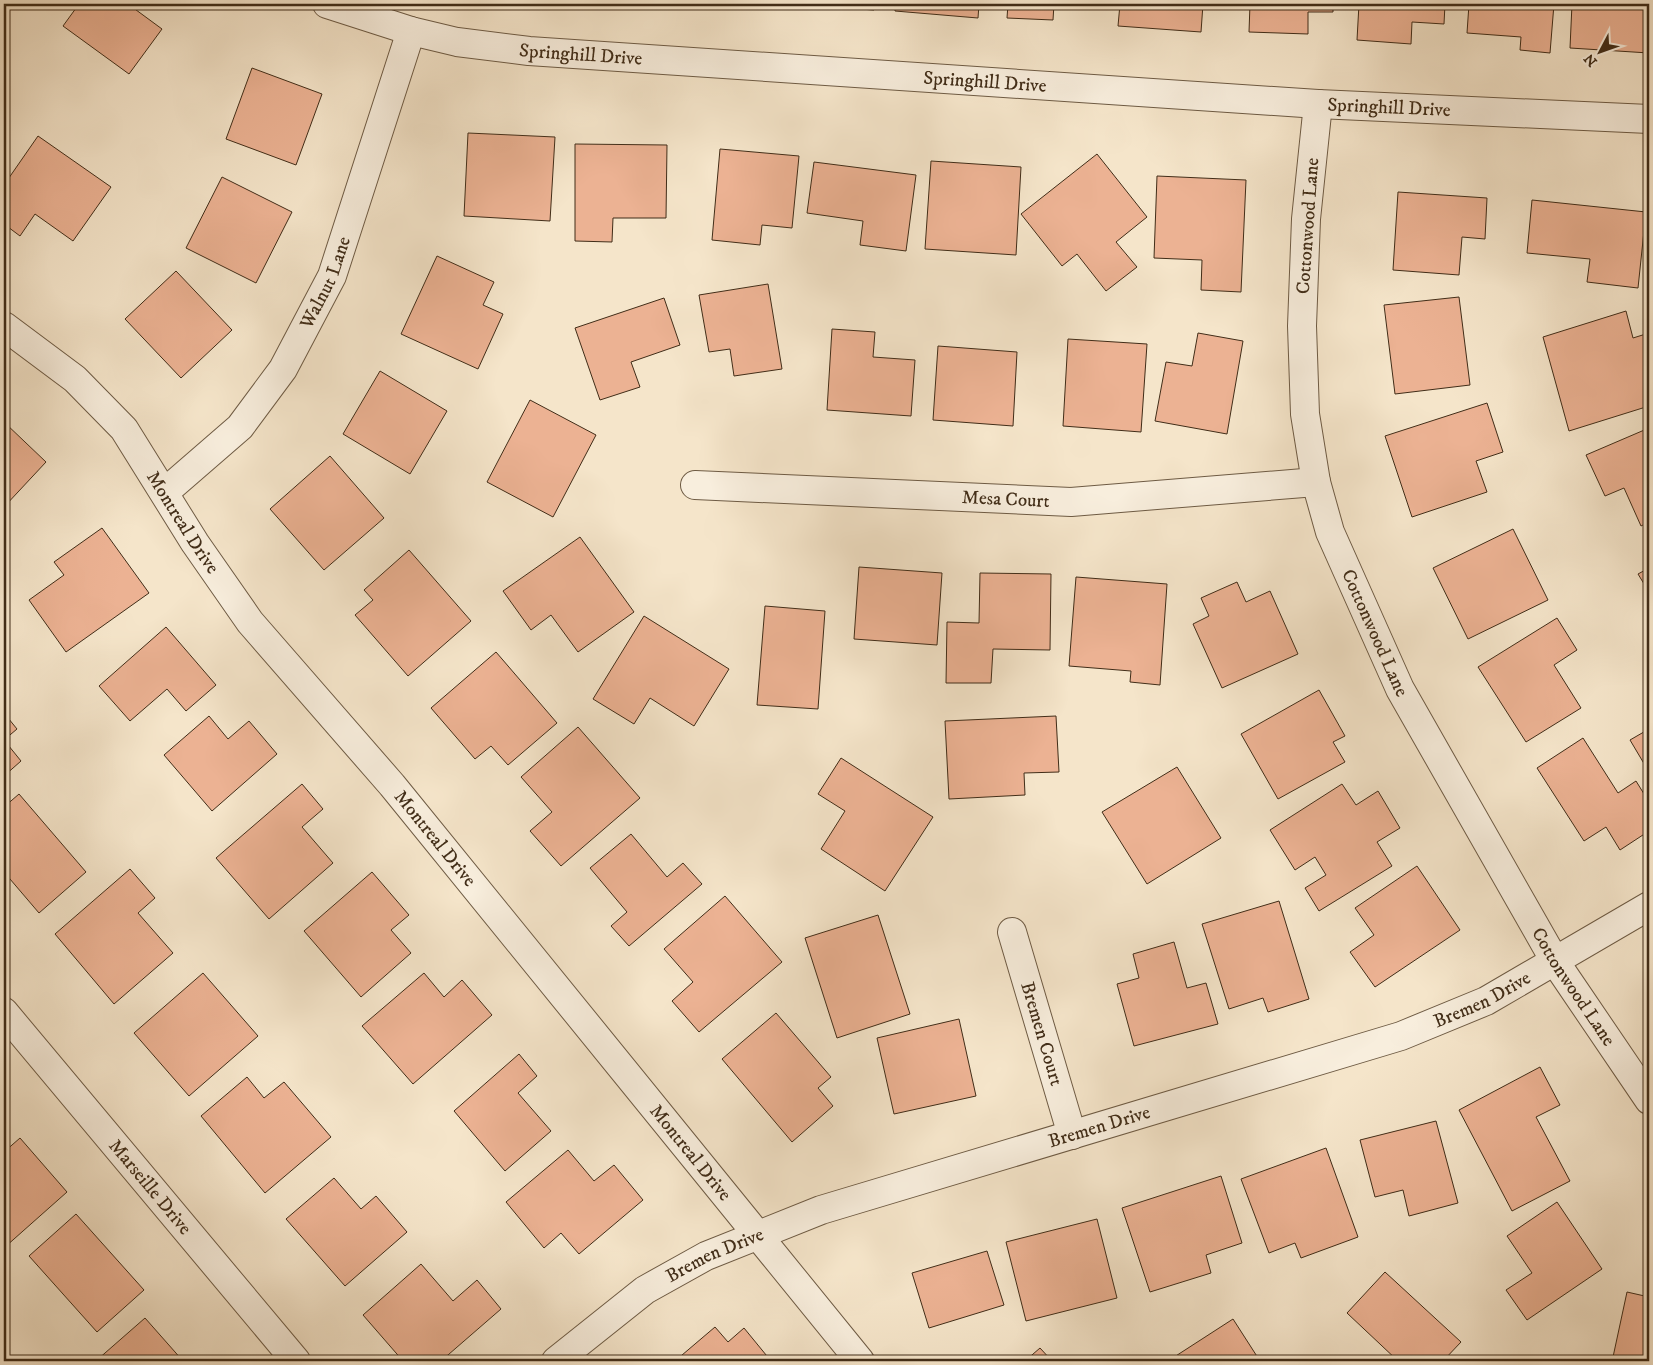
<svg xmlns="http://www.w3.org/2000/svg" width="1653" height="1365" viewBox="0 0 1653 1365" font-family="'IM FELL DW Pica',serif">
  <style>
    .building { fill: #ecb293; stroke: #412d18 }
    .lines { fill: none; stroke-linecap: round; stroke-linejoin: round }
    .street-casing { stroke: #6e5b44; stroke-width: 30 }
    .street { stroke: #f8eedd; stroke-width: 28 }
    .labels { text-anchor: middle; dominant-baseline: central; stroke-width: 4; stroke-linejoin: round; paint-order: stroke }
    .street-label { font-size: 19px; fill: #412d18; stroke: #f8eedd }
  </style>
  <rect width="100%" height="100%" fill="#f5e5ca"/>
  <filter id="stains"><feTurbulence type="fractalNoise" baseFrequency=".004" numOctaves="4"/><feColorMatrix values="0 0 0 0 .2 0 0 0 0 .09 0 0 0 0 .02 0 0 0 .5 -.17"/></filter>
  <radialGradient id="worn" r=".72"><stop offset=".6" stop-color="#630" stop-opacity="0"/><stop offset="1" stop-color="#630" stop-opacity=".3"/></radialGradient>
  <path class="building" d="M 79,4 L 128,4 L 162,29 L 129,74 L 63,26 Z
    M 788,4 L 875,4 L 874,10 Z
    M 895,4 L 979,4 L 978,18 L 895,11 Z
    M 1008,4 L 1054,4 L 1053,20 L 1007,18 Z
    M 1120,4 L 1203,4 L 1201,32 L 1118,26 Z
    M 1250,4 L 1333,4 L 1333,12 L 1308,12 L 1308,34 L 1249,32 Z
    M 1359,4 L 1445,4 L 1444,24 L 1412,22 L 1411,44 L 1357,40 Z
    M 1469,4 L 1554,4 L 1550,53 L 1520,50 L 1521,37 L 1467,33 Z
    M 1572,4 L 1649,4 L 1649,53 L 1570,48 Z
    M 252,68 L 322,94 L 296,165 L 226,139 Z
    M 468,133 L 555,137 L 550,221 L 464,216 Z
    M 38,136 L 111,187 L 73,241 L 35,214 L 20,236 L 4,224 L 4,185 Z
    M 575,144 L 667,145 L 666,218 L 613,218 L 612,242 L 575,241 Z
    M 720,149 L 799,156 L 792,228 L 762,225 L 760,245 L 712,240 Z
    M 1097,154 L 1147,217 L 1116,242 L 1137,267 L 1106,291 L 1077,254 L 1062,266 L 1021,214 Z
    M 931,161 L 1021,167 L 1016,255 L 925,249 Z
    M 814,162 L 916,175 L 906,251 L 860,245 L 863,221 L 807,213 Z
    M 1157,176 L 1246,180 L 1241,292 L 1201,290 L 1202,260 L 1154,258 Z
    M 222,177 L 292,212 L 256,283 L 186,248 Z
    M 1398,192 L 1487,198 L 1485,239 L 1462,237 L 1459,275 L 1393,270 Z
    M 1532,200 L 1646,212 L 1638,288 L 1587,282 L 1590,259 L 1527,253 Z
    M 437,256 L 494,282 L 483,305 L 503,314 L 478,369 L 401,334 Z
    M 176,271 L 232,330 L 181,378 L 125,319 Z
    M 768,284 L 782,369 L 734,376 L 730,349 L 709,352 L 699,295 Z
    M 1459,297 L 1470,385 L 1395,394 L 1384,305 Z
    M 664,298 L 680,345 L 631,362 L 640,387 L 600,400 L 575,328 Z
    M 1626,311 L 1633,338 L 1649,333 L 1649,380 L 1647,381 L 1649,406 L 1569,431 L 1543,337 Z
    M 832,329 L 875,332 L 873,357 L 915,360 L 911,416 L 827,410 Z
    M 1198,333 L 1243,341 L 1227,434 L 1155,421 L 1166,362 L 1192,366 Z
    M 1068,339 L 1147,344 L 1141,432 L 1063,426 Z
    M 938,346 L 1017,352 L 1013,426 L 933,420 Z
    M 380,371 L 447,411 L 410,474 L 343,434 Z
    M 530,400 L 596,435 L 553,517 L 487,482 Z
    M 1487,403 L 1503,452 L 1476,461 L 1487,492 L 1412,517 L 1385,436 Z
    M 4,422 L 46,462 L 4,507 Z
    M 1649,428 L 1649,522 L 1641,526 L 1624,488 L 1605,496 L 1586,455 Z
    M 330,456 L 384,518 L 324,570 L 270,509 Z
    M 102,528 L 149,593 L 66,652 L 29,600 L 64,575 L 54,562 Z
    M 1513,529 L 1548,600 L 1468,639 L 1433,568 Z
    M 580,537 L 634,612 L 578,652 L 551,615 L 531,630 L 503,591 Z
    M 409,550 L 471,621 L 408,676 L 355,615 L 373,600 L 364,590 Z
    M 859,567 L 942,573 L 937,645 L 854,639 Z
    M 1649,568 L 1649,592 L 1638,574 Z
    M 980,573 L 1051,574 L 1050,650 L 993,649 L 991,683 L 946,683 L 947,622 L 979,623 Z
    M 1076,577 L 1167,584 L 1160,685 L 1130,682 L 1131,671 L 1069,666 Z
    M 1237,582 L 1246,602 L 1270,591 L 1298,654 L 1222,688 L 1193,624 L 1209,616 L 1201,598 Z
    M 765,606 L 825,611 L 818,709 L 757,705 Z
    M 644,616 L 729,669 L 694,726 L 650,698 L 634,724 L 593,699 Z
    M 1557,618 L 1577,650 L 1554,665 L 1581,708 L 1526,742 L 1478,667 Z
    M 166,627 L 216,685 L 186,711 L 167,689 L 130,721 L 99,686 Z
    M 496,652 L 557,723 L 508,765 L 491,746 L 475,759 L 431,708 Z
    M 1319,690 L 1345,736 L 1333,742 L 1345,762 L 1278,799 L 1241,734 Z
    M 4,713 L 17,729 L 4,740 L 21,761 L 4,776 Z
    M 209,716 L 228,739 L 249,721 L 277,754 L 212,811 L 164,755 Z
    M 1056,716 L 1059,772 L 1024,773 L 1025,795 L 949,799 L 945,721 Z
    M 578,727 L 640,798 L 561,866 L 530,831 L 552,812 L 521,777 Z
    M 1649,729 L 1649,772 L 1630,740 Z
    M 1583,738 L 1618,793 L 1636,781 L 1649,802 L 1649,831 L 1620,850 L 1606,827 L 1584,841 L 1537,768 Z
    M 841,758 L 933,817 L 885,891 L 821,849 L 845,811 L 818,794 Z
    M 1177,767 L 1221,838 L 1147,884 L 1102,812 Z
    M 302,784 L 323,809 L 302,827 L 333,863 L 269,919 L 216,858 Z
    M 1342,784 L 1356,805 L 1378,791 L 1400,828 L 1377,842 L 1392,866 L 1319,911 L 1305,888 L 1326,875 L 1315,857 L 1295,870 L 1270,830 Z
    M 19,794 L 86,872 L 39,913 L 4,872 L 4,807 Z
    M 631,834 L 667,877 L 683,863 L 702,884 L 629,946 L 611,926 L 627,912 L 590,868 Z
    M 1417,866 L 1460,930 L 1375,987 L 1350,952 L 1374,935 L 1355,908 Z
    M 130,869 L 155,898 L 138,913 L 173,953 L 114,1004 L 55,934 Z
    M 372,872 L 409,915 L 391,930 L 411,953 L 361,997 L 304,931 Z
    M 725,896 L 782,962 L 699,1032 L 672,1001 L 693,982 L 664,949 Z
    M 1279,901 L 1309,999 L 1268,1012 L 1263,998 L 1229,1009 L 1202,924 Z
    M 878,915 L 910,1014 L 837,1038 L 805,938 Z
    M 1174,942 L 1187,988 L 1206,983 L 1218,1024 L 1134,1046 L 1117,984 L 1139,978 L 1133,954 Z
    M 203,973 L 258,1036 L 189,1096 L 134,1033 Z
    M 424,973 L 444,997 L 462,980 L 492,1015 L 413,1084 L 362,1026 Z
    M 776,1013 L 831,1077 L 818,1088 L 833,1106 L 792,1142 L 722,1059 Z
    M 959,1019 L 976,1096 L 894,1114 L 877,1038 Z
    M 519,1054 L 537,1076 L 518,1093 L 551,1131 L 505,1171 L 454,1111 Z
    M 1540,1067 L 1560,1105 L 1536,1117 L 1570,1181 L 1512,1211 L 1459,1110 Z
    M 247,1077 L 264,1098 L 284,1082 L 331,1137 L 265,1193 L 201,1116 Z
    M 1436,1121 L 1458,1203 L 1409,1216 L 1403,1190 L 1375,1197 L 1360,1140 Z
    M 20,1138 L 67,1192 L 5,1247 L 4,1152 Z
    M 1326,1148 L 1358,1237 L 1301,1258 L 1295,1243 L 1269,1253 L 1241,1179 Z
    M 568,1150 L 594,1181 L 614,1165 L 643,1200 L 579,1254 L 561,1233 L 544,1248 L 506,1202 Z
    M 1221,1176 L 1242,1243 L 1206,1255 L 1211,1273 L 1150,1292 L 1122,1208 Z
    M 334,1178 L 361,1209 L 376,1196 L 407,1232 L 345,1286 L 286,1219 Z
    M 1557,1202 L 1602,1269 L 1527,1320 L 1506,1290 L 1532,1273 L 1507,1236 Z
    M 76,1214 L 144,1290 L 97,1332 L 29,1256 Z
    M 1097,1219 L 1117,1298 L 1026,1321 L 1006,1242 Z
    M 987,1251 L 1004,1305 L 929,1328 L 912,1273 Z
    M 421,1264 L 453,1301 L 477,1280 L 501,1309 L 441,1361 L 403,1361 L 363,1315 Z
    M 1385,1272 L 1461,1342 L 1443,1361 L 1398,1361 L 1347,1313 Z
    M 1627,1292 L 1649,1297 L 1649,1361 L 1630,1361 L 1613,1357 Z
    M 145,1318 L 183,1361 L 98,1361 L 97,1360 Z
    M 1233,1319 L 1260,1361 L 1168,1361 Z
    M 715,1327 L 728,1342 L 744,1328 L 771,1361 L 675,1361 Z
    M 1040,1348 L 1052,1361 L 1025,1361 Z"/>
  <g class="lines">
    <defs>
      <g id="street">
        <path id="s1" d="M 327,4 L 411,31 L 457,42 L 529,51 L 1318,104 L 1649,119"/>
        <path id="s2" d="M 1318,104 L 1306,219 L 1302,326 L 1305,414 L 1316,482 L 1330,532 L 1400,689 L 1556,963 L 1649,1100"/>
        <path id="s3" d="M 4,326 L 75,379 L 124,429 L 195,543 L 250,622 L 392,785 L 860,1361"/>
        <path id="s4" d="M 695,485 L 1071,502 L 1316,482"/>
        <path id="s5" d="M 165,492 L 240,427 L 283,369 L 332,276 L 411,31"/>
        <path id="s6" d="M 1012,932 L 1072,1135"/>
        <path id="s7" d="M 4,1012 L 296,1361"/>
        <path id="s8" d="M 556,1361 L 645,1290 L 706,1256 L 821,1210 L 1401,1036 L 1486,1001 L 1649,906"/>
      </g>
    </defs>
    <use href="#street" class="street-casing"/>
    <use href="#street" class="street"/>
  </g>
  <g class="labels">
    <g class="street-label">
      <text stroke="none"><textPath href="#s1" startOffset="260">Springhill Drive</textPath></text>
      <text stroke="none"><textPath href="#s1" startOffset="665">Springhill Drive</textPath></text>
      <text stroke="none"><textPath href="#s1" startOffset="1070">Springhill Drive</textPath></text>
      <text transform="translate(1308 226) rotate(-86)">Cottonwood Lane</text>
      <text stroke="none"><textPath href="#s5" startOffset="268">Walnut Lane</textPath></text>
      <text stroke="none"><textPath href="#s4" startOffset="311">Mesa Court</textPath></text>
      <text stroke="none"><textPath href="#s3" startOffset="269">Montreal Drive</textPath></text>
      <text stroke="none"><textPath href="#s2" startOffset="542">Cottonwood Lane</textPath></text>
      <text stroke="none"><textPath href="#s3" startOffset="674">Montreal Drive</textPath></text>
      <text stroke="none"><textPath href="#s2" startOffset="948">Cottonwood Lane</textPath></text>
      <text stroke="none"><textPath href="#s8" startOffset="1002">Bremen Drive</textPath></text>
      <text stroke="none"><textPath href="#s6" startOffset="106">Bremen Court</textPath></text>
      <text stroke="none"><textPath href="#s8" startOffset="598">Bremen Drive</textPath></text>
      <text stroke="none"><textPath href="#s3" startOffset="1079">Montreal Drive</textPath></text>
      <text stroke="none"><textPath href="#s7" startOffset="228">Marseille Drive</textPath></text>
      <text stroke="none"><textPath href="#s8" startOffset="192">Bremen Drive</textPath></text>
    </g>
  </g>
  <rect width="1653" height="1365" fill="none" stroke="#f5e5ca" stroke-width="20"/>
  <rect x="5" y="5" width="1643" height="1355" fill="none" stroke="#412d18" stroke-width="2.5"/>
  <rect x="10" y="10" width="1633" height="1345" fill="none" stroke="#412d18"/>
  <g transform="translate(1600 52) rotate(229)" stroke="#f8eedd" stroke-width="4" paint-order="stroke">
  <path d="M0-4L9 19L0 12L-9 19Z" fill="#412d18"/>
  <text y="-8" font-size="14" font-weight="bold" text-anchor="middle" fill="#412d18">N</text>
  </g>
  <rect width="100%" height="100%" filter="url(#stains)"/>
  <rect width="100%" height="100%" fill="url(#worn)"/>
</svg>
